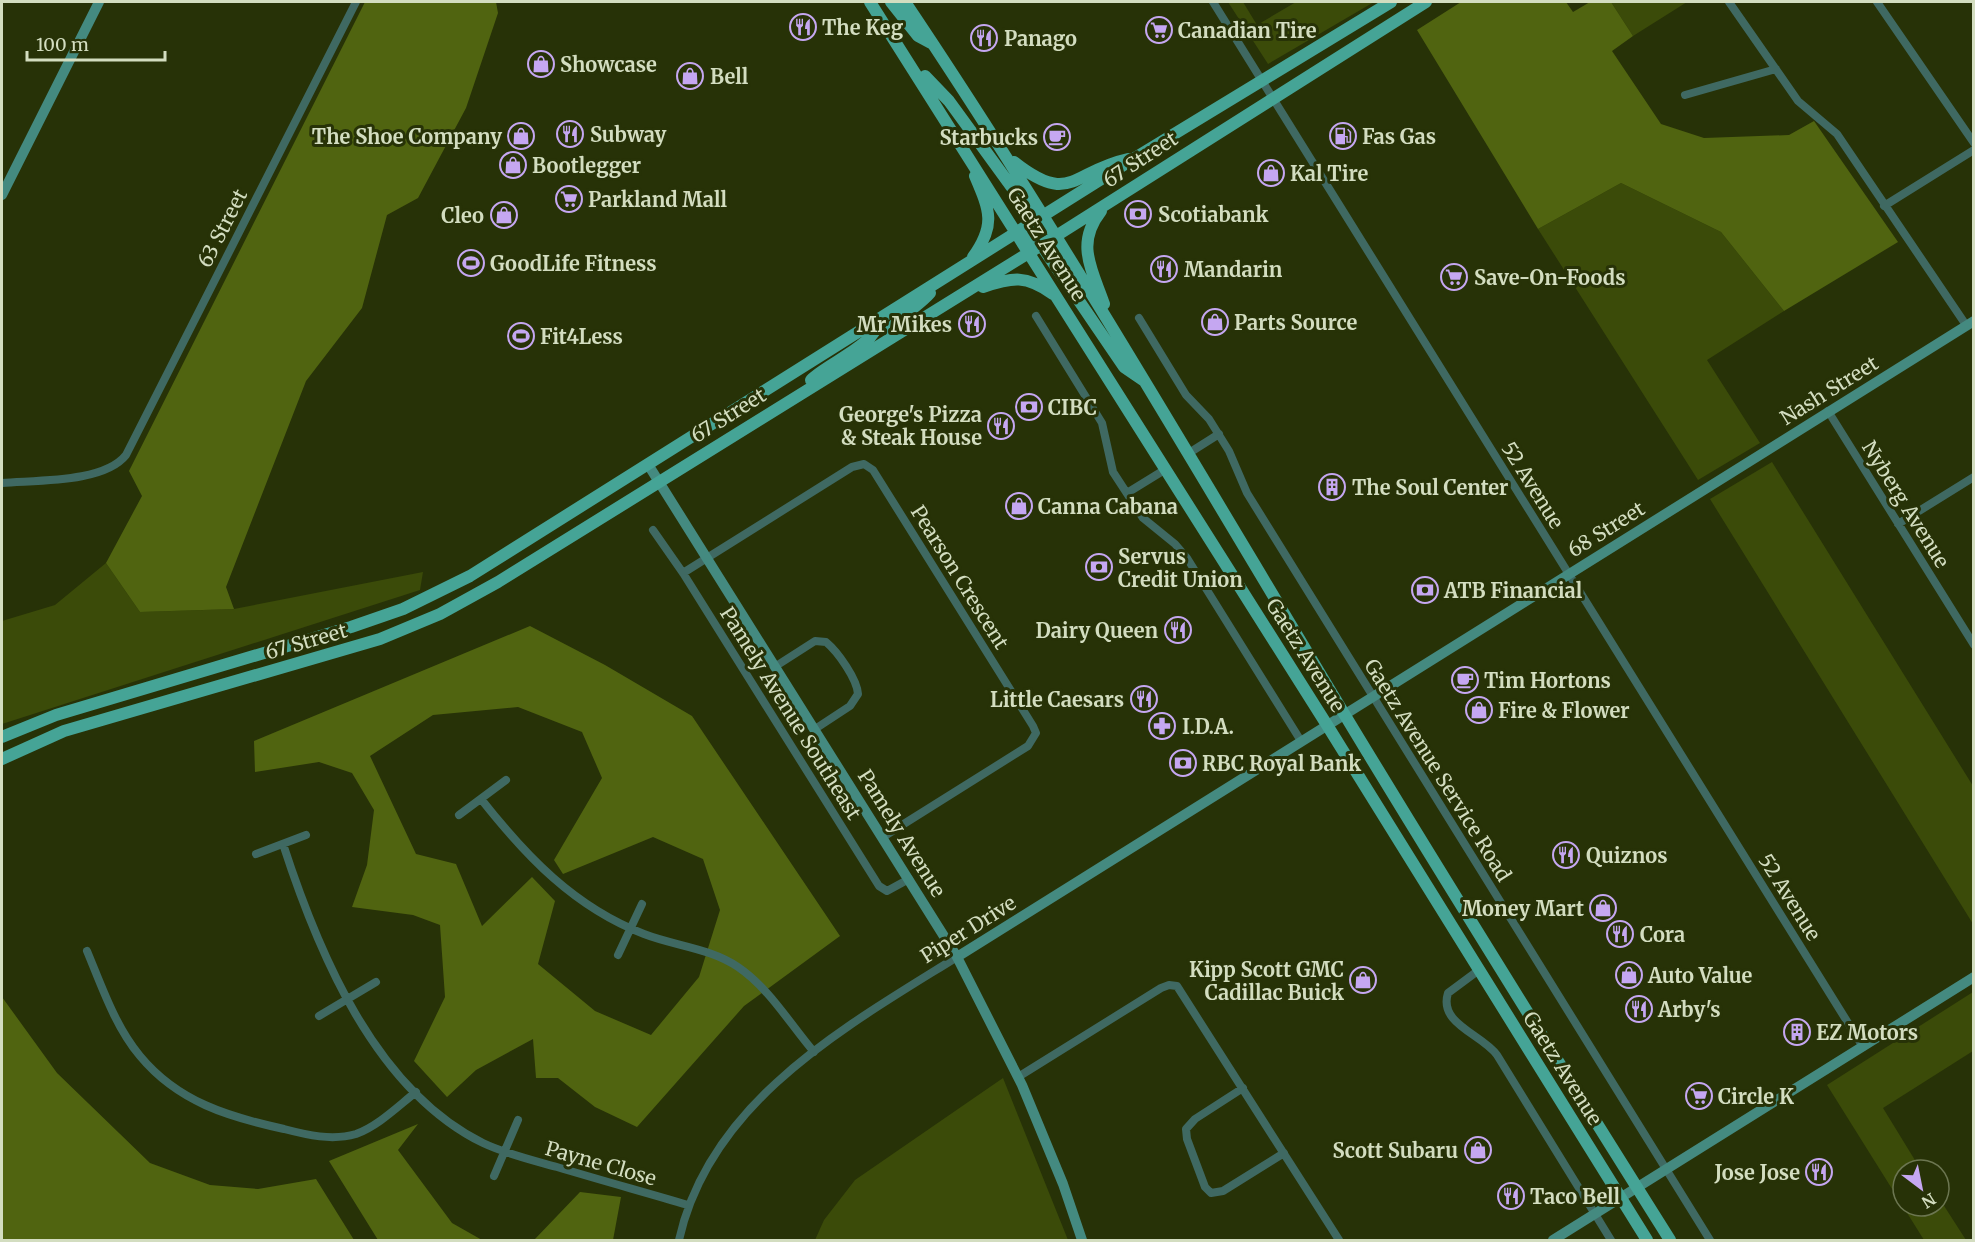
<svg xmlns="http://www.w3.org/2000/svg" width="1975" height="1242" viewBox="0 0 1975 1242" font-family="Merriweather,serif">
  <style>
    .green { fill: #3b4b09 }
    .forest { fill: #506410; fill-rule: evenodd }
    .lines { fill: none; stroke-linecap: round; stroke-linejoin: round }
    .street { stroke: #3f6962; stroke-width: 8 }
    .secondary { stroke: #448a80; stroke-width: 10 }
    .primary { stroke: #45a496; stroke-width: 12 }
    .labels { text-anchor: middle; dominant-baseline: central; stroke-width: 6; stroke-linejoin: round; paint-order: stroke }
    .poi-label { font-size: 20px; font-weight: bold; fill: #d3ddc0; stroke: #273207; text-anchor: start }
    .street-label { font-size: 20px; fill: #d3ddc0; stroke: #273207 }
  </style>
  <rect width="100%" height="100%" fill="#273207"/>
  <path class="green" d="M 1228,2 L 1243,2 L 1257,25 L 1296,2 L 1374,2 L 1268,64 Z
    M 1611,2 L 1687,2 L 1633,36 Z
    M 1621,183 L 1721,232 L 1784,311 L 1707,360 L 1760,443 L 1698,480 L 1538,229 Z
    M 1772,462 L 1973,786 L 1973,924 L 1710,499 Z
    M 106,563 L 140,612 L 234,609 L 423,572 L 420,590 L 2,724 L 2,621 L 55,605 Z
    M 1973,992 L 1973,1051 L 1883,1108 L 1921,1170 L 1903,1170 L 1903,1206 L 1939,1206 L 1939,1198 L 1966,1240 L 1924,1240 L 1827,1085 Z
    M 1003,1078 L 1068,1240 L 815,1240 L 824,1220 L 855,1180 Z"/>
  <path class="forest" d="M 365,2 L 496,2 L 498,13 L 466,108 L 418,198 L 387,215 L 362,308 L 306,381 L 226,587 L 234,609 L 140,612 L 106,563 L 142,496 L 129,471 Z
    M 1461,2 L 1566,2 L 1573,12 L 1590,2 L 1611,2 L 1633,36 L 1612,51 L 1661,124 L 1704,138 L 1789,135 L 1814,121 L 1898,242 L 1784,311 L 1721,232 L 1621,183 L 1538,229 L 1417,30 Z
    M 530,626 L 605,665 L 692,716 L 840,936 L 744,1006 L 637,1127 L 595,1107 L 558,1078 L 536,1078 L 533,1039 L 476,1070 L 447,1097 L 414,1061 L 445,997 L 440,925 L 413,915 L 352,907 L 367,865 L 374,810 L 352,773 L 319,762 L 255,772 L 254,741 ZM 518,707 L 582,732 L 602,778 L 554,860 L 563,874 L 653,837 L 703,859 L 720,910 L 699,977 L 651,1035 L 595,1011 L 538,964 L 555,901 L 532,877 L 482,926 L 456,864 L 416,854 L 370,756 L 433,715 Z
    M 2,997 L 57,1073 L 150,1163 L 210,1185 L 258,1189 L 316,1179 L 354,1240 L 2,1240 Z
    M 418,1124 L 398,1150 L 452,1223 L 482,1240 L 378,1240 L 329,1161 Z
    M 580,1192 L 621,1197 L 613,1240 L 506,1240 L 535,1239 Z"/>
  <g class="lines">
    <path class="street" d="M 1213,2 L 1863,1047
      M 1729,2 L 1798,101 L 1837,134 L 1966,325
      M 1877,2 L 1974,143
      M 1685,95 L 1776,69
      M 1884,206 L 1974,150
      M 1036,316 L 1102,423 L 1113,472 L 1143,518 L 1175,544 L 1187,558 L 1301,741
      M 1139,318 L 1186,395 L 1209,419 L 1229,451 L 1247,493 L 1710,1240
      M 1828,411 L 1974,645
      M 1189,453 L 1219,434
      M 2,483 C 36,480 104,483 126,455 L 356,2
      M 1127,493 L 1166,469
      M 1898,524 L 1974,477
      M 653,530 L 683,573 L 879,886 L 887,891 L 909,879
      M 683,573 L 852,467 L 864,464 L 873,470 L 1033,726 L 1036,733 L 1028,746 L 883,837
      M 776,666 L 815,641 L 826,642 C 838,652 857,679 858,694 L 850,706 L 815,729
      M 481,799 C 526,856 574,907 644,934 C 675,946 710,948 738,967 C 769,988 790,1024 814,1052
      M 459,815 L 506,780
      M 283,844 C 318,952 375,1090 483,1143 C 506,1154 532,1160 557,1167 C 600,1180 644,1192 688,1205
      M 256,854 L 306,835
      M 87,951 C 102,987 115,1026 140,1056 C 178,1102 229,1117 284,1129 C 307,1135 332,1141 356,1134 C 378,1126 397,1107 416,1092
      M 618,955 L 642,904
      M 1479,970 L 1448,993 C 1438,1024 1482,1034 1497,1055 L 1611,1240
      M 319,1016 L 376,982
      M 1018,1077 L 1161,988 L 1169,985 L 1177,986 L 1339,1240
      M 1243,1088 L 1195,1119 L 1186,1129 L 1187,1139 L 1205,1187 L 1211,1193 L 1223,1191 L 1284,1153
      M 494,1176 L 518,1120
      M 679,1240 C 710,1101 845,1027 957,957"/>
    <path class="secondary" d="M 2,195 L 99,2
      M 649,466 L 957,957 L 1022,1085 L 1063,1184 L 1082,1240
      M 957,957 L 1974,321
      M 1553,1240 L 1974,977"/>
    <path class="primary" d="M 870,2 L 1327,725 L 1647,1240
      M 891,2 L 918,36 L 931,43
      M 905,2 C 1060,233 1199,473 1343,712 C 1450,889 1560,1065 1670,1240
      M 925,76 L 949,101 L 1040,226
      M 1014,162 C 1071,207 1072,171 1128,159
      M 1101,211 C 1075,244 1092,269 1104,304
      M 1017,233 L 1041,245 L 1124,367 L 1143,380
      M 973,257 C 996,225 990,211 975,176
      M 983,287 C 1013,277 1026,275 1053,294
      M 893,337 L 891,330 C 896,319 920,305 930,293
      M 811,380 C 826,364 880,343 877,321
      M 2,737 L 56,715 L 351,627 L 403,609 L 470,576 L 1138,156 L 1391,2
      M 2,759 L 64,731 L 380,639 L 440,614 L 498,582 L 1056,236 L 1426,2"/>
  </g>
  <defs>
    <symbol id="restaurant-ring" viewBox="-11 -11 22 22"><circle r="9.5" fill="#273207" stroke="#c5a7f1" stroke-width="1.5"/><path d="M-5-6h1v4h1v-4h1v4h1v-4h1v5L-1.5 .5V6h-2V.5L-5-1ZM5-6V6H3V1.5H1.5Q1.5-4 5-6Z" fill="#c5a7f1"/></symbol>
    <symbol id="supermarket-ring" viewBox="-11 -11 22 22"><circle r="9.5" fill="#273207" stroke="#c5a7f1" stroke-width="1.5"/><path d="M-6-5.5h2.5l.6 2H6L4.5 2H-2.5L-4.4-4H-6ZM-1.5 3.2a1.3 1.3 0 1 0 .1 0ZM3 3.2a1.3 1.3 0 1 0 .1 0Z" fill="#c5a7f1"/></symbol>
    <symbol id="shop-ring" viewBox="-11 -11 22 22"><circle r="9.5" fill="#273207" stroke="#c5a7f1" stroke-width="1.5"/><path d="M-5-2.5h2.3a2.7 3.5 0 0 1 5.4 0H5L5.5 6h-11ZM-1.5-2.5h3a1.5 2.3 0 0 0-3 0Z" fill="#c5a7f1"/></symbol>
    <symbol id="fuel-ring" viewBox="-11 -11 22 22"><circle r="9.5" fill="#273207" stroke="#c5a7f1" stroke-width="1.5"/><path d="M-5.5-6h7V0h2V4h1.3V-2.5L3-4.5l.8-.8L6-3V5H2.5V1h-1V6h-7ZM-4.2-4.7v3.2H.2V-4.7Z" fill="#c5a7f1"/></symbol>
    <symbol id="cafe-ring" viewBox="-11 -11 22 22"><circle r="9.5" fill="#273207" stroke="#c5a7f1" stroke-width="1.5"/><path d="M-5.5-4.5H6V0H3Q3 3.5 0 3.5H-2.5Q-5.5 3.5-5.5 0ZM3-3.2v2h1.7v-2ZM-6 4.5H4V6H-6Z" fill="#c5a7f1"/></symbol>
    <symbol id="bank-ring" viewBox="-11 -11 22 22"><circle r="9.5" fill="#273207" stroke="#c5a7f1" stroke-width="1.5"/><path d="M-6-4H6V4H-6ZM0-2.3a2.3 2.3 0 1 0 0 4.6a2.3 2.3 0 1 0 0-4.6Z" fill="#c5a7f1"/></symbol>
    <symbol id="stadium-ring" viewBox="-11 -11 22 22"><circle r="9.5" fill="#273207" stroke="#c5a7f1" stroke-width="1.5"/><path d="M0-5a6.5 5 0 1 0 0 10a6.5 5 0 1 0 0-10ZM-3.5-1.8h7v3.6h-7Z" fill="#c5a7f1"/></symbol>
    <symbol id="building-ring" viewBox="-11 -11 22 22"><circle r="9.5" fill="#273207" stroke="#c5a7f1" stroke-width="1.5"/><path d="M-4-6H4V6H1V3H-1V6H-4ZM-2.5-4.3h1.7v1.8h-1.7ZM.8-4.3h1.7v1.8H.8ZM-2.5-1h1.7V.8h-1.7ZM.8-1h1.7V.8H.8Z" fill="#c5a7f1"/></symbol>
    <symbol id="pharmacy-ring" viewBox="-11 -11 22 22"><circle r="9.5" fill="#273207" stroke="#c5a7f1" stroke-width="1.5"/><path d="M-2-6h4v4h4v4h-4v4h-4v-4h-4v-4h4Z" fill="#c5a7f1"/></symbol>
  </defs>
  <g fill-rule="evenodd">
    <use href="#restaurant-ring" x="788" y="12" width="30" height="30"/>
    <use href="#supermarket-ring" x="1144" y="15" width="30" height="30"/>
    <use href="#restaurant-ring" x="969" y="23" width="30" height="30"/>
    <use href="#shop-ring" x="526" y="49" width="30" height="30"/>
    <use href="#shop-ring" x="675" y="61" width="30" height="30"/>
    <use href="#restaurant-ring" x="555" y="119" width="30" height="30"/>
    <use href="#shop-ring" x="506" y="121" width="30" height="30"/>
    <use href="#fuel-ring" x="1328" y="121" width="30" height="30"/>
    <use href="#cafe-ring" x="1042" y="122" width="30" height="30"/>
    <use href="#shop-ring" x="498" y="150" width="30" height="30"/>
    <use href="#shop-ring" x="1256" y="158" width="30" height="30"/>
    <use href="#supermarket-ring" x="554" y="184" width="30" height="30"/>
    <use href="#bank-ring" x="1123" y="199" width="30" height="30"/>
    <use href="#shop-ring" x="489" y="200" width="30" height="30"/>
    <use href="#stadium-ring" x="456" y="248" width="30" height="30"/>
    <use href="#restaurant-ring" x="1149" y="254" width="30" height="30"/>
    <use href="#supermarket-ring" x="1439" y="262" width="30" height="30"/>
    <use href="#shop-ring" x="1200" y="307" width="30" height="30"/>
    <use href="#restaurant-ring" x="957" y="309" width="30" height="30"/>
    <use href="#stadium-ring" x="506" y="321" width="30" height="30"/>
    <use href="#bank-ring" x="1014" y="392" width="30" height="30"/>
    <use href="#restaurant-ring" x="986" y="411" width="30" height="30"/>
    <use href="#building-ring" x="1317" y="472" width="30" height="30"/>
    <use href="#shop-ring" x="1004" y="491" width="30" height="30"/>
    <use href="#bank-ring" x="1084" y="552" width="30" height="30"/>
    <use href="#bank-ring" x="1410" y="575" width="30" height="30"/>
    <use href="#restaurant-ring" x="1163" y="615" width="30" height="30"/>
    <use href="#cafe-ring" x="1450" y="665" width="30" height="30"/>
    <use href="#restaurant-ring" x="1129" y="684" width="30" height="30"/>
    <use href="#shop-ring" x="1464" y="695" width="30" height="30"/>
    <use href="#pharmacy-ring" x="1147" y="711" width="30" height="30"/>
    <use href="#bank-ring" x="1168" y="748" width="30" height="30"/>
    <use href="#restaurant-ring" x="1551" y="840" width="30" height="30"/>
    <use href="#shop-ring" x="1588" y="893" width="30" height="30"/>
    <use href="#restaurant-ring" x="1605" y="919" width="30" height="30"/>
    <use href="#shop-ring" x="1614" y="960" width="30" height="30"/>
    <use href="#shop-ring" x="1348" y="965" width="30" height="30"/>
    <use href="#restaurant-ring" x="1624" y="994" width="30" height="30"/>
    <use href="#building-ring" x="1782" y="1017" width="30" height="30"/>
    <use href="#supermarket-ring" x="1684" y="1081" width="30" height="30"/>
    <use href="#shop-ring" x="1463" y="1135" width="30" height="30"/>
    <use href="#restaurant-ring" x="1804" y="1157" width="30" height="30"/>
    <use href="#restaurant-ring" x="1496" y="1181" width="30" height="30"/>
  </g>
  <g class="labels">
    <g class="poi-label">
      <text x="822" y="27">The Keg</text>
      <text x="1178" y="30">Canadian Tire</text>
      <text x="1004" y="38">Panago</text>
      <text x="560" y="64">Showcase</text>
      <text x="710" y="76">Bell</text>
      <text x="590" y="134">Subway</text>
      <text x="502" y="136" text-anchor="end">The Shoe Company</text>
      <text x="1362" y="136">Fas Gas</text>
      <text x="1038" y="137" text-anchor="end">Starbucks</text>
      <text x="532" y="165">Bootlegger</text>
      <text x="1290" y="173">Kal Tire</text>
      <text x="588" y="199">Parkland Mall</text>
      <text x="1158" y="214">Scotiabank</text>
      <text x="484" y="215" text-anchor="end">Cleo</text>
      <text x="490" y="263">GoodLife Fitness</text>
      <text x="1184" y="269">Mandarin</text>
      <text x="1474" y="277">Save-On-Foods</text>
      <text x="1234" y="322">Parts Source</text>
      <text x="952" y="324" text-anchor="end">Mr Mikes</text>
      <text x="540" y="336">Fit4Less</text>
      <text x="1048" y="407">CIBC</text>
      <text x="982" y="414" text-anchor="end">George's Pizza<tspan x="982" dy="23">&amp; Steak House</tspan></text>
      <text x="1352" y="487">The Soul Center</text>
      <text x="1038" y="506">Canna Cabana</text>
      <text x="1118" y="556">Servus<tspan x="1118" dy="23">Credit Union</tspan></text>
      <text x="1444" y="590">ATB Financial</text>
      <text x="1158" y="630" text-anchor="end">Dairy Queen</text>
      <text x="1484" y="680">Tim Hortons</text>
      <text x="1124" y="699" text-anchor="end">Little Caesars</text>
      <text x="1498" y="710">Fire &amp; Flower</text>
      <text x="1182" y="726">I.D.A.</text>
      <text x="1202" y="763">RBC Royal Bank</text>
      <text x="1586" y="855">Quiznos</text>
      <text x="1584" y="908" text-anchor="end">Money Mart</text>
      <text x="1640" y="934">Cora</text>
      <text x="1344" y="969" text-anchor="end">Kipp Scott GMC<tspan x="1344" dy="23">Cadillac Buick</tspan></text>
      <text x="1648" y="975">Auto Value</text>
      <text x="1658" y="1009">Arby's</text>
      <text x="1816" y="1032">EZ Motors</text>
      <text x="1718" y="1096">Circle K</text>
      <text x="1458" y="1150" text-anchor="end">Scott Subaru</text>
      <text x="1800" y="1172" text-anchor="end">Jose Jose</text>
      <text x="1530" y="1196">Taco Bell</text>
    </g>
    <g class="street-label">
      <text transform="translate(1140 159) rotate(-33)">67 Street</text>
      <text transform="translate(222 228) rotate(-63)">63 Street</text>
      <text transform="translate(1047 244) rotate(58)">Gaetz Avenue</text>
      <text transform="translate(1829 390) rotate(-32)">Nash Street</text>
      <text transform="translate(728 415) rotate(-32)">67 Street</text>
      <text transform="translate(1533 485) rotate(58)">52 Avenue</text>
      <text transform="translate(1906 504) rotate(58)">Nyberg Avenue</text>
      <text transform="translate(1606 529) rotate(-32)">68 Street</text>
      <text transform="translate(960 577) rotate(58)">Pearson Crescent</text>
      <text transform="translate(306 641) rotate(-16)">67 Street</text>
      <text transform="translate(1306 655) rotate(58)">Gaetz Avenue</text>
      <text transform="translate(791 713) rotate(58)">Pamely Avenue Southeast</text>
      <text transform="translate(1438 770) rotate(58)">Gaetz Avenue Service Road</text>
      <text transform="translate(902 833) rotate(58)">Pamely Avenue</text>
      <text transform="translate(1790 897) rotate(58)">52 Avenue</text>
      <text transform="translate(968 929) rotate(-32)">Piper Drive</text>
      <text transform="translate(1563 1068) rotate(58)">Gaetz Avenue</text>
      <text transform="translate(601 1163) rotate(16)">Payne Close</text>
    </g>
  </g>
  <rect width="1975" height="1242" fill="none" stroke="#d3ddc0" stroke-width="6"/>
  <g transform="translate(1921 1188) rotate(148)"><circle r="28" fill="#273207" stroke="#6c7651" stroke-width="1.5"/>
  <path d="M0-4.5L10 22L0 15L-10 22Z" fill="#c5a7f1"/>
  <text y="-9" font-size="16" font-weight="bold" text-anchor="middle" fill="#d3ddc0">N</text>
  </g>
  <path d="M27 51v9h138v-9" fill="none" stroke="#d3ddc0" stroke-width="3"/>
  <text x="36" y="51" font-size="18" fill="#d3ddc0" stroke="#273207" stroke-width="4.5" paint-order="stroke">100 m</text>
</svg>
